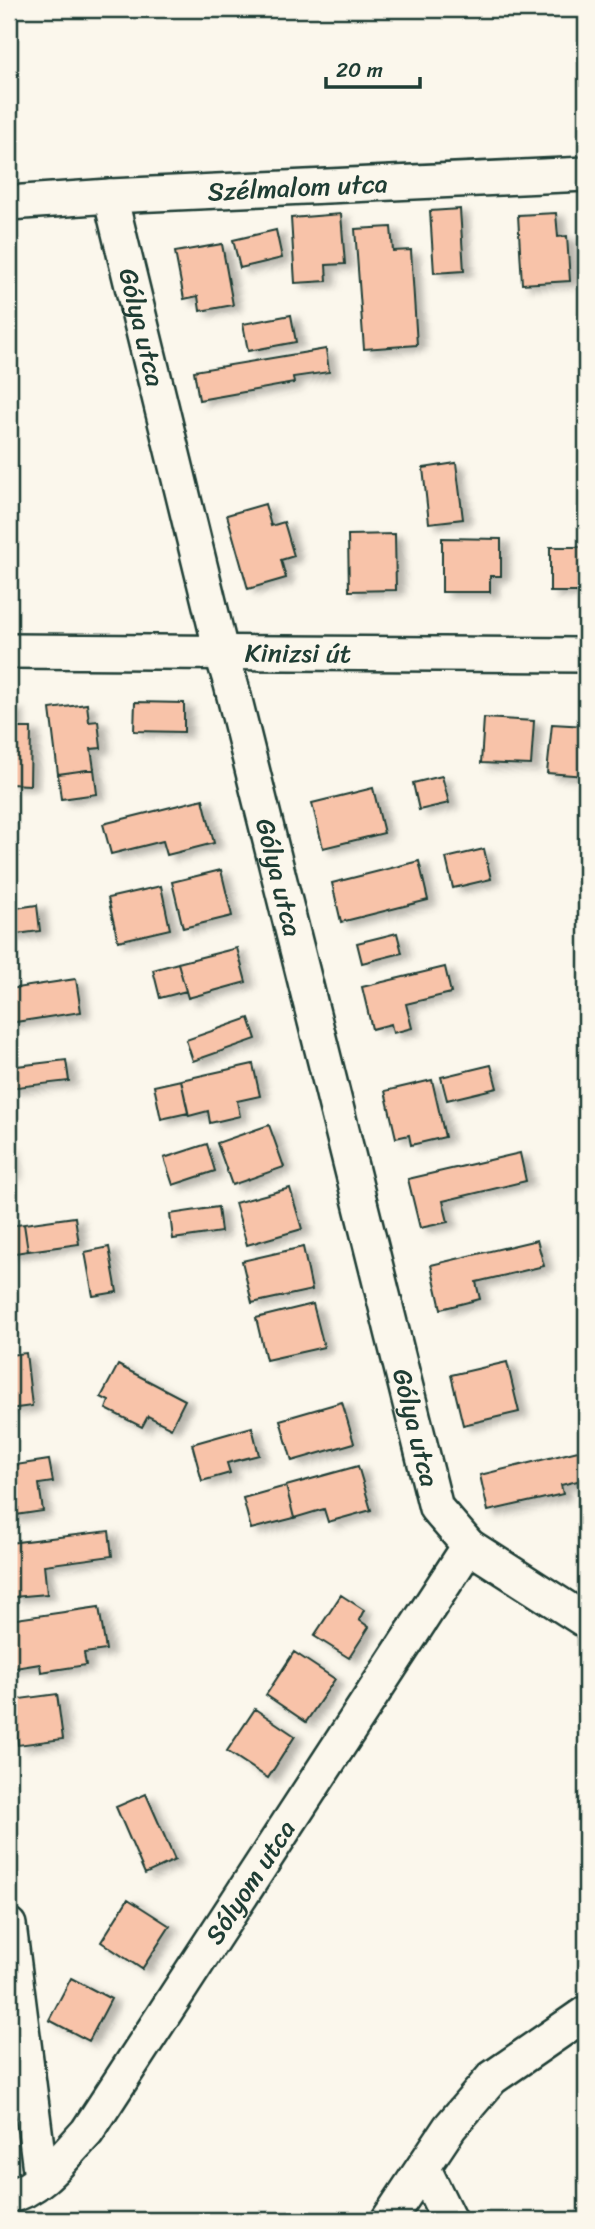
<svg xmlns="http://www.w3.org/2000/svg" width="595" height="2229" viewBox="0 0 595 2229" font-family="Sriracha,sans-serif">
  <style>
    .building { fill: #f8c3a9; stroke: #1f3d34; stroke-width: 2; filter: url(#shadow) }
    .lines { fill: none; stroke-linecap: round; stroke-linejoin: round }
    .minor-casing { stroke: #1f3d34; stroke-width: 38 }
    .minor { stroke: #fbf7ec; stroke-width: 33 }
    .labels { text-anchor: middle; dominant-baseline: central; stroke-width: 7; stroke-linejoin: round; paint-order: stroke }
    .street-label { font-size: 26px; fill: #1f3d34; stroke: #fbf7ec }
  </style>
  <defs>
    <filter id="shadow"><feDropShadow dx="8" dy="4.5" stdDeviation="3.5" flood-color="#0004"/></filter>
  </defs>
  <rect width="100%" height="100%" fill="#fbf7ec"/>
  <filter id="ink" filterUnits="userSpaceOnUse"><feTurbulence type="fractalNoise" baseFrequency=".0143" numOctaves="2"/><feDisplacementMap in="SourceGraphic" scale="14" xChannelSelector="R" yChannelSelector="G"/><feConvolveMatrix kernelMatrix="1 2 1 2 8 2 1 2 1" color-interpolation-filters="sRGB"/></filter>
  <g filter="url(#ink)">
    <path class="building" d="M 583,205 L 586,205 L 586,255 Z
      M 460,209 L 464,271 L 434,273 L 430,211 Z
      M 556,213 L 558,237 L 567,236 L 570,281 L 522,284 L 518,215 Z
      M 341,214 L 345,264 L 326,265 L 327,281 L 295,283 L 291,218 Z
      M 391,227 L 393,251 L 411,250 L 417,345 L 364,349 L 355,229 Z
      M 276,230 L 282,258 L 240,268 L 233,240 Z
      M 222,244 L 233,305 L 200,311 L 198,296 L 184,299 L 175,252 Z
      M 291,315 L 296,342 L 248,351 L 243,324 Z
      M 326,349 L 329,372 L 293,377 L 294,383 L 199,400 L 194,371 Z
      M 456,463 L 463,519 L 429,523 L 423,468 Z
      M 265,504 L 271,526 L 284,522 L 294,556 L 281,560 L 286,578 L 248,589 L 227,515 Z
      M 395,534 L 396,590 L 349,591 L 348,535 Z
      M 442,538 L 501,539 L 501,576 L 490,576 L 490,592 L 442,592 Z
      M 550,547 L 586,547 L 586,592 L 550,592 Z
      M 135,702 L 184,703 L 184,732 L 134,731 Z
      M 87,704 L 89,722 L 98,721 L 101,748 L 91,749 L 94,769 L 58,774 L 50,709 Z
      M 9,707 L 15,707 L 15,728 L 31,728 L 30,785 L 9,784 Z
      M 484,718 L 534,721 L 531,765 L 481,763 Z
      M 552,724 L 586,726 L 586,776 L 547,773 Z
      M 94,769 L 97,794 L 61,799 L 58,774 Z
      M 442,776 L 449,803 L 419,810 L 413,783 Z
      M 373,788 L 384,833 L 323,848 L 312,803 Z
      M 203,799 L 214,843 L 167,855 L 163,841 L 111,854 L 103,824 Z
      M 484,849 L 491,879 L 453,888 L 446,858 Z
      M 419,861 L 428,900 L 341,922 L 332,883 Z
      M 221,870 L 232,916 L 183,928 L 172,882 Z
      M 161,886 L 170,929 L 118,941 L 108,898 Z
      M 37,905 L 40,931 L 9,935 L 9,909 Z
      M 397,933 L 402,953 L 362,963 L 357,943 Z
      M 237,948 L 246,982 L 188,998 L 178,963 Z
      M 178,963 L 186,991 L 160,998 L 153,970 Z
      M 445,967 L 451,993 L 406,1004 L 412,1028 L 393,1033 L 391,1024 L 372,1029 L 362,987 Z
      M 76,979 L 81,1012 L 9,1023 L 9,989 Z
      M 249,1018 L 256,1039 L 193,1061 L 186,1040 Z
      M 66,1060 L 69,1081 L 9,1088 L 9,1067 Z
      M 253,1064 L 260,1096 L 237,1101 L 240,1116 L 210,1123 L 208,1111 L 189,1116 L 181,1080 Z
      M 491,1065 L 497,1088 L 447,1100 L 441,1077 Z
      M 181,1080 L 188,1113 L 161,1119 L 154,1086 Z
      M 432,1080 L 445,1137 L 411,1145 L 409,1135 L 396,1138 L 385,1091 Z
      M 269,1125 L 284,1167 L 232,1185 L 217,1143 Z
      M 207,1144 L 215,1171 L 173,1185 L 164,1158 Z
      M 9,1148 L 11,1148 L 13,1174 L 9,1175 Z
      M 520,1153 L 526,1181 L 443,1201 L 448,1222 L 420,1228 L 408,1179 Z
      M 290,1188 L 302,1229 L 247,1245 L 235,1203 Z
      M 218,1207 L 221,1232 L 173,1239 L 170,1214 Z
      M 75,1217 L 79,1244 L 28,1251 L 24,1224 Z
      M 24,1224 L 28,1251 L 9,1254 L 9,1226 Z
      M 537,1240 L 544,1266 L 476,1282 L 480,1299 L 441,1309 L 431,1265 Z
      M 109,1247 L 117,1292 L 93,1296 L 85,1252 Z
      M 303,1247 L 312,1290 L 252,1303 L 242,1261 Z
      M 313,1304 L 324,1347 L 266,1360 L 256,1318 Z
      M 26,1353 L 32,1406 L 9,1409 L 9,1355 Z
      M 507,1362 L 519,1412 L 463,1425 L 451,1375 Z
      M 118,1365 L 185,1400 L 171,1428 L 148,1416 L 142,1427 L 106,1409 L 109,1401 L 101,1397 Z
      M 342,1402 L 354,1443 L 292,1461 L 280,1420 Z
      M 252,1427 L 259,1455 L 227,1463 L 230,1473 L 202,1481 L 192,1444 Z
      M 586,1449 L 586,1479 L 561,1485 L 563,1494 L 488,1511 L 480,1475 Z
      M 49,1460 L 53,1482 L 39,1484 L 43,1511 L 9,1516 L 9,1466 Z
      M 358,1466 L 371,1510 L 328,1522 L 324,1509 L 294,1518 L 286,1486 Z
      M 286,1486 L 294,1518 L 251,1529 L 243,1498 Z
      M 109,1531 L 112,1556 L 44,1565 L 47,1594 L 13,1597 L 12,1588 L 9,1588 L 9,1543 Z
      M 341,1595 L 364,1610 L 359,1620 L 369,1627 L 349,1658 L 314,1636 Z
      M 99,1607 L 106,1650 L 84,1653 L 86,1665 L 41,1672 L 40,1664 L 9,1669 L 9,1620 Z
      M 294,1652 L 335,1679 L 306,1722 L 266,1695 Z
      M 57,1694 L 63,1739 L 18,1745 L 12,1700 Z
      M 255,1709 L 295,1736 L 268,1778 L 227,1751 Z
      M 146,1794 L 175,1860 L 145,1874 L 116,1807 Z
      M 128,1899 L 170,1926 L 142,1969 L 101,1942 Z
      M 71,1978 L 111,1999 L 89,2041 L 49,2020 Z"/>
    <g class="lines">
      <defs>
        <g id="minor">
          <path id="s1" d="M 110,196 L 221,651 L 231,684 L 436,1508 L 469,1546 L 586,1621"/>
          <path id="s2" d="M 9,203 L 110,196 L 586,174"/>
          <path id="s3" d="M 9,651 L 586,655"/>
          <path d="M 9,1925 L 41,2178"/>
          <path d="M 424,2169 L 449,2220"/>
          <path id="s4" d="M 9,2196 C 40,2190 66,2154 87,2132 L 469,1546"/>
          <path d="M 388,2220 L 450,2127 L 492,2078 L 586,2013"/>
        </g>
      </defs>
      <use href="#minor" class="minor-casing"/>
      <use href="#minor" class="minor"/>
    </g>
  </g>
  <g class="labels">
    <g class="street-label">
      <text stroke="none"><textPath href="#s2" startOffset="289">Szélmalom utca</textPath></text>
      <text stroke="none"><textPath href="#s1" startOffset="135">Gólya utca</textPath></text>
      <text stroke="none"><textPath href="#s3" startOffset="289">Kinizsi út</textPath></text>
      <text stroke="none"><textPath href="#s1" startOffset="702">Gólya utca</textPath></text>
      <text stroke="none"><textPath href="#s1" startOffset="1269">Gólya utca</textPath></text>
      <text stroke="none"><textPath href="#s4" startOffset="401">Sólyom utca</textPath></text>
    </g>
  </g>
  <rect width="595" height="2229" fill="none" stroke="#fbf7ec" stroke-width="35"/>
  <rect x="18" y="18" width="560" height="2194" fill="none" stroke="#1f3d34" stroke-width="2.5" filter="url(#ink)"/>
  <path d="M326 77v10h94v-10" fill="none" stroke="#1f3d34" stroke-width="3.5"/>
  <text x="336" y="77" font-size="21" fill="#1f3d34" stroke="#fbf7ec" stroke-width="5" paint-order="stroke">20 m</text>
</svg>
